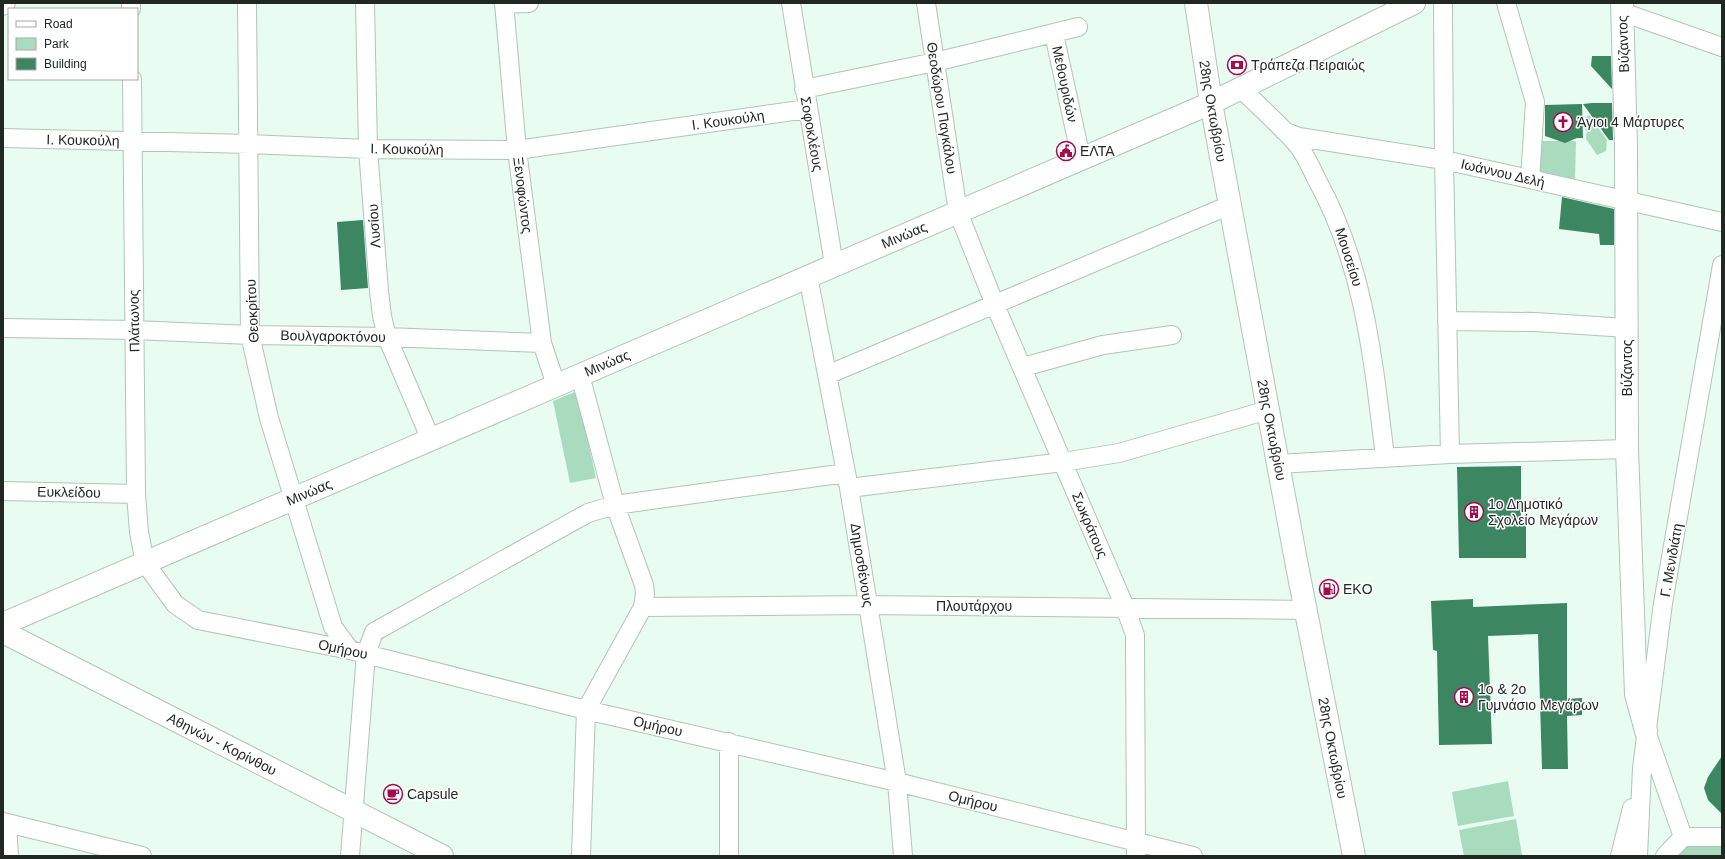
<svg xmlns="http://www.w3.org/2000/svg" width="1725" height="859" viewBox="0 0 1725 859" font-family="Arial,sans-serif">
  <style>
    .green { fill: #a9dcbf }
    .building { fill: #3c8762 }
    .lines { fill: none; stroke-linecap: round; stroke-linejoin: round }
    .street-casing { stroke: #b2c4b9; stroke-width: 20 }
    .secondary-casing { stroke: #b2c4b9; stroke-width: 24 }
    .street { stroke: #fff; stroke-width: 18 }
    .secondary { stroke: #fff; stroke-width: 22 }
    .labels { text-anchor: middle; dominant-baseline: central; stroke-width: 3; stroke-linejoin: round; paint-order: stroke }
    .street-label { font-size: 14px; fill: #212824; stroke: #fff }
    .poi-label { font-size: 14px; fill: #212824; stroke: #fff; text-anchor: start }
  </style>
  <rect width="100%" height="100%" fill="#e9fcf1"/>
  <path class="green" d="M 1589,115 L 1607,140 L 1606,151 L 1597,155 L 1586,139 L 1587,131 L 1582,126 L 1583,119 Z
    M 1540,141 L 1576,141 L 1575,179 L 1538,172 Z
    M 577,391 L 596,478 L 570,483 L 553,401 Z
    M 1508,781 L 1514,816 L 1458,826 L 1452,792 Z
    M 1516,819 L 1522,855 L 1464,856 L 1459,830 Z
    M 1722,842 L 1722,856 L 1672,856 L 1685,843 Z"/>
  <path class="building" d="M 1592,56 L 1611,56 L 1612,89 L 1591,66 Z
    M 1592,103 L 1612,103 L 1613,140 L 1609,140 L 1583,104 Z
    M 1582,104 L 1583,138 L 1577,138 L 1565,143 L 1545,136 L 1545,105 Z
    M 1562,197 L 1614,209 L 1614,245 L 1600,245 L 1599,234 L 1559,229 Z
    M 363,220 L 368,288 L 341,290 L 337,222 Z
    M 1521,466 L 1521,523 L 1526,523 L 1526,558 L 1459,558 L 1457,467 Z
    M 1473,599 L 1473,607 L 1567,603 L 1567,699 L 1582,698 L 1582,715 L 1567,716 L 1568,769 L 1542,769 L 1538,634 L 1488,636 L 1492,744 L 1439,745 L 1437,651 L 1433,650 L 1431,601 Z
    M 1722,756 L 1722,814 L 1708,800 L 1704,788 L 1708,777 Z"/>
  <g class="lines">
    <defs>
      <path id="street" d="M 131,3 L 131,9
        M 247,3 L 250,335 L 269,418 L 333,627 L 350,650
        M 365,3 L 368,149 L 379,291 L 382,316 L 387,337 L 431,440
        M 504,3 L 517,150 L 542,343 L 556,385
        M 791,3 L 834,265
        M 926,3 L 958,212 L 995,305 L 1125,607 L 1135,635 L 1136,856
        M 1443,3 L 1444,160 L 1450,454
        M 1506,3 L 1535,102 L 1530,179
        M 504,4 L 529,3
        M 3,6 L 6,3
        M 1622,12 L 1722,47
        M 1054,34 L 1081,158
        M 132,79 L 136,494 L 139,532 L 145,563 L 175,604 L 198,620 L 350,650 L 586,710 L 897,782 L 1193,856
        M 1240,88 C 1259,106 1279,124 1296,143 C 1305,153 1311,168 1317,180 C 1365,267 1373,360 1385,457
        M 804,89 L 935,62 L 1078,27
        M 1284,131 L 1299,137 L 1444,160 L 1722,222
        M 3,138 L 250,144 L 368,149 L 517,150 L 807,109
        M 808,276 L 849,488 L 897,782 L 903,856
        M 1447,321 L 1535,322 L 1627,328
        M 3,328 L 134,330 L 250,335 L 387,337 L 542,343
        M 1023,367 L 1103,345 L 1172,335
        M 580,375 L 615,505 L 644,585 L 645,594 L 643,607 L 586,710 L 581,856
        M 827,375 L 1230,205
        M 1278,464 L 1450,454 L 1627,449
        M 849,488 L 1063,462 L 1119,453 L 1268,410
        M 3,491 L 136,494
        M 643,607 L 868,605 L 1306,610
        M 1647,734 L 1683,837
        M 3,822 L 142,856
        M 7,824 L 9,856
        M 350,856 L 366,654 L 374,632 L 588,513 L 615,505 L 846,473
        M 729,856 L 729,742
        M 1620,856 L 1632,808
        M 1638,856 L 1642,768 L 1663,603 L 1722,265
        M 1665,856 L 1683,837 L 1722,837"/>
      <path id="secondary" d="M 1196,3 L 1211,103 L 1297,566 L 1354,856
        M 1622,3 L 1626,146 L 1627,449 L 1636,694 L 1646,731
        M 3,624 L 1211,103 L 1414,3
        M 3,632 L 442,856"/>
    </defs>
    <use href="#street" class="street-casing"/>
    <use href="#secondary" class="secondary-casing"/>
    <use href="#street" class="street"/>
    <use href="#secondary" class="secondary"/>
  </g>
  <defs>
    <symbol id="bank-ring" viewBox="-11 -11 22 22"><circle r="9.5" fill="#fff" stroke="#a20b4c" stroke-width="1.5"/><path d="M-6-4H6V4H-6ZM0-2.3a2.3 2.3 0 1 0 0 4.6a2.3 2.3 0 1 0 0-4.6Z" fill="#a20b4c"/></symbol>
    <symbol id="church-ring" viewBox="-11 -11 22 22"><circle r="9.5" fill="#fff" stroke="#a20b4c" stroke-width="1.5"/><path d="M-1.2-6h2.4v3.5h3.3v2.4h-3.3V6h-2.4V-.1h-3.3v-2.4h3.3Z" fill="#a20b4c"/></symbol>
    <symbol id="civic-ring" viewBox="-11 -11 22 22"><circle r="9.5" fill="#fff" stroke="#a20b4c" stroke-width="1.5"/><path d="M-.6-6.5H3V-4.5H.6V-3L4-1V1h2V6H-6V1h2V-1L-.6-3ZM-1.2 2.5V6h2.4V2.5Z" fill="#a20b4c"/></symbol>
    <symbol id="building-ring" viewBox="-11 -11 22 22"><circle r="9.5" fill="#fff" stroke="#a20b4c" stroke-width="1.5"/><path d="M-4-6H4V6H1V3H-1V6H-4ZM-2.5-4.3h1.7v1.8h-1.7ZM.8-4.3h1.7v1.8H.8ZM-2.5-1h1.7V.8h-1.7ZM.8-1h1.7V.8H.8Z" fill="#a20b4c"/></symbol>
    <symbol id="fuel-ring" viewBox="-11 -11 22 22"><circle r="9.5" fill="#fff" stroke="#a20b4c" stroke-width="1.5"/><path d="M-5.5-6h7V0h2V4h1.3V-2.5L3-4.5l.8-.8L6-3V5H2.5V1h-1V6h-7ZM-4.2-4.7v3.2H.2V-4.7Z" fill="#a20b4c"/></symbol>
    <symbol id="cafe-ring" viewBox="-11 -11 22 22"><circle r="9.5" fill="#fff" stroke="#a20b4c" stroke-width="1.5"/><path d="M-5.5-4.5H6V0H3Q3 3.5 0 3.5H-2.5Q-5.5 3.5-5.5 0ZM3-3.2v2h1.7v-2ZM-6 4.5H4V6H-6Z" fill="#a20b4c"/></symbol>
  </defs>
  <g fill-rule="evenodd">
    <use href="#bank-ring" x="1226" y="54" width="22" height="22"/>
    <use href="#church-ring" x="1552" y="111" width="22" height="22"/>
    <use href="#civic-ring" x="1055" y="140" width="22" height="22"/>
    <use href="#building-ring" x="1463" y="501" width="22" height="22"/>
    <use href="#fuel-ring" x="1318" y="578" width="22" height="22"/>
    <use href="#building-ring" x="1453" y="686" width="22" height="22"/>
    <use href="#cafe-ring" x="382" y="783" width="22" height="22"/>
  </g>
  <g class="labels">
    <g class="street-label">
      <text transform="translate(1623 44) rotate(-92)">Βύζαντος</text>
      <text transform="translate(1065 84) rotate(78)">Μεθουριδών</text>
      <text transform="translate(942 108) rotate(81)">Θεοδώρου Παγκάλου</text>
      <text transform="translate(1213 111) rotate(80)">28ης Οκτωβρίου</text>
      <text transform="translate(728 120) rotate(-8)">Ι. Κουκούλη</text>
      <text transform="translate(812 134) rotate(80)">Σοφοκλέους</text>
      <text transform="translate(83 140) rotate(1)">Ι. Κουκούλη</text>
      <text transform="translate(407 149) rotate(1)">Ι. Κουκούλη</text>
      <text transform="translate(1503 173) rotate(13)">Ιωάννου Δελή</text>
      <text transform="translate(523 195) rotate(83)">Ξενοφώντος</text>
      <text transform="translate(374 226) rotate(-94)">Λυσίου</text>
      <text transform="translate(904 235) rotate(-23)">Μινώας</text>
      <text transform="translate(1349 257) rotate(72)">Μουσείου</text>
      <text transform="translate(252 311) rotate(-93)">Θεοκρίτου</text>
      <text transform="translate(134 321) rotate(-91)">Πλάτωνος</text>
      <text transform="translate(333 336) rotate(1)">Βουλγαροκτόνου</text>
      <text transform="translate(607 363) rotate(-23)">Μινώας</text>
      <text transform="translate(1627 368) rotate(-90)">Βύζαντος</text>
      <text transform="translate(1272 430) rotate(79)">28ης Οκτωβρίου</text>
      <text transform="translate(69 492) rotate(1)">Ευκλείδου</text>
      <text transform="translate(309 492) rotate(-23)">Μινώας</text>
      <text transform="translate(1090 525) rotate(67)">Σωκράτους</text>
      <text transform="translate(1671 560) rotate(-80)">Γ. Μενιδιάτη</text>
      <text transform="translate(862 565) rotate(81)">Δημοσθένους</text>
      <text x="974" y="606">Πλουτάρχου</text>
      <text transform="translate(343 649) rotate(12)">Ομήρου</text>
      <text transform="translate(658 726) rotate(13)">Ομήρου</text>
      <text transform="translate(222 744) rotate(27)">Αθηνών - Κορίνθου</text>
      <text transform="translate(1333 748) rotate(79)">28ης Οκτωβρίου</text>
      <text transform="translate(973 801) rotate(14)">Ομήρου</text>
    </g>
    <g class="poi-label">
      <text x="1251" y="65">Τράπεζα Πειραιώς</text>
      <text x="1577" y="122">Άγιοι 4 Μάρτυρες</text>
      <text x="1080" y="151">ΕΛΤΑ</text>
      <text x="1488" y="504">1ο Δημοτικό<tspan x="1488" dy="16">Σχολείο Μεγάρων</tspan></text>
      <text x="1343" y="589">EKO</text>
      <text x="1478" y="689">1ο &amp; 2ο<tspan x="1478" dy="16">Γυμνάσιο Μεγάρων</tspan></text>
      <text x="407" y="794">Capsule</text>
    </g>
  </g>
  <rect width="1725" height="859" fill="none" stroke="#212824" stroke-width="8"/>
  <rect x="8" y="8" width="130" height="72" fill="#ffffff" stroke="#a6a9a7"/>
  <rect x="16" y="21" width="20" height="6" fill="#ffffff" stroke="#a6a9a7"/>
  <text x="44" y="28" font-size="12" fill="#212824">Road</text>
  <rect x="16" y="38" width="20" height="12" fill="#a9dcbf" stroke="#a6a9a7"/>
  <text x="44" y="48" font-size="12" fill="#212824">Park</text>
  <rect x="16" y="58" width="20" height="12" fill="#3c8762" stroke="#a6a9a7"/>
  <text x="44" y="68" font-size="12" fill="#212824">Building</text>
</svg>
